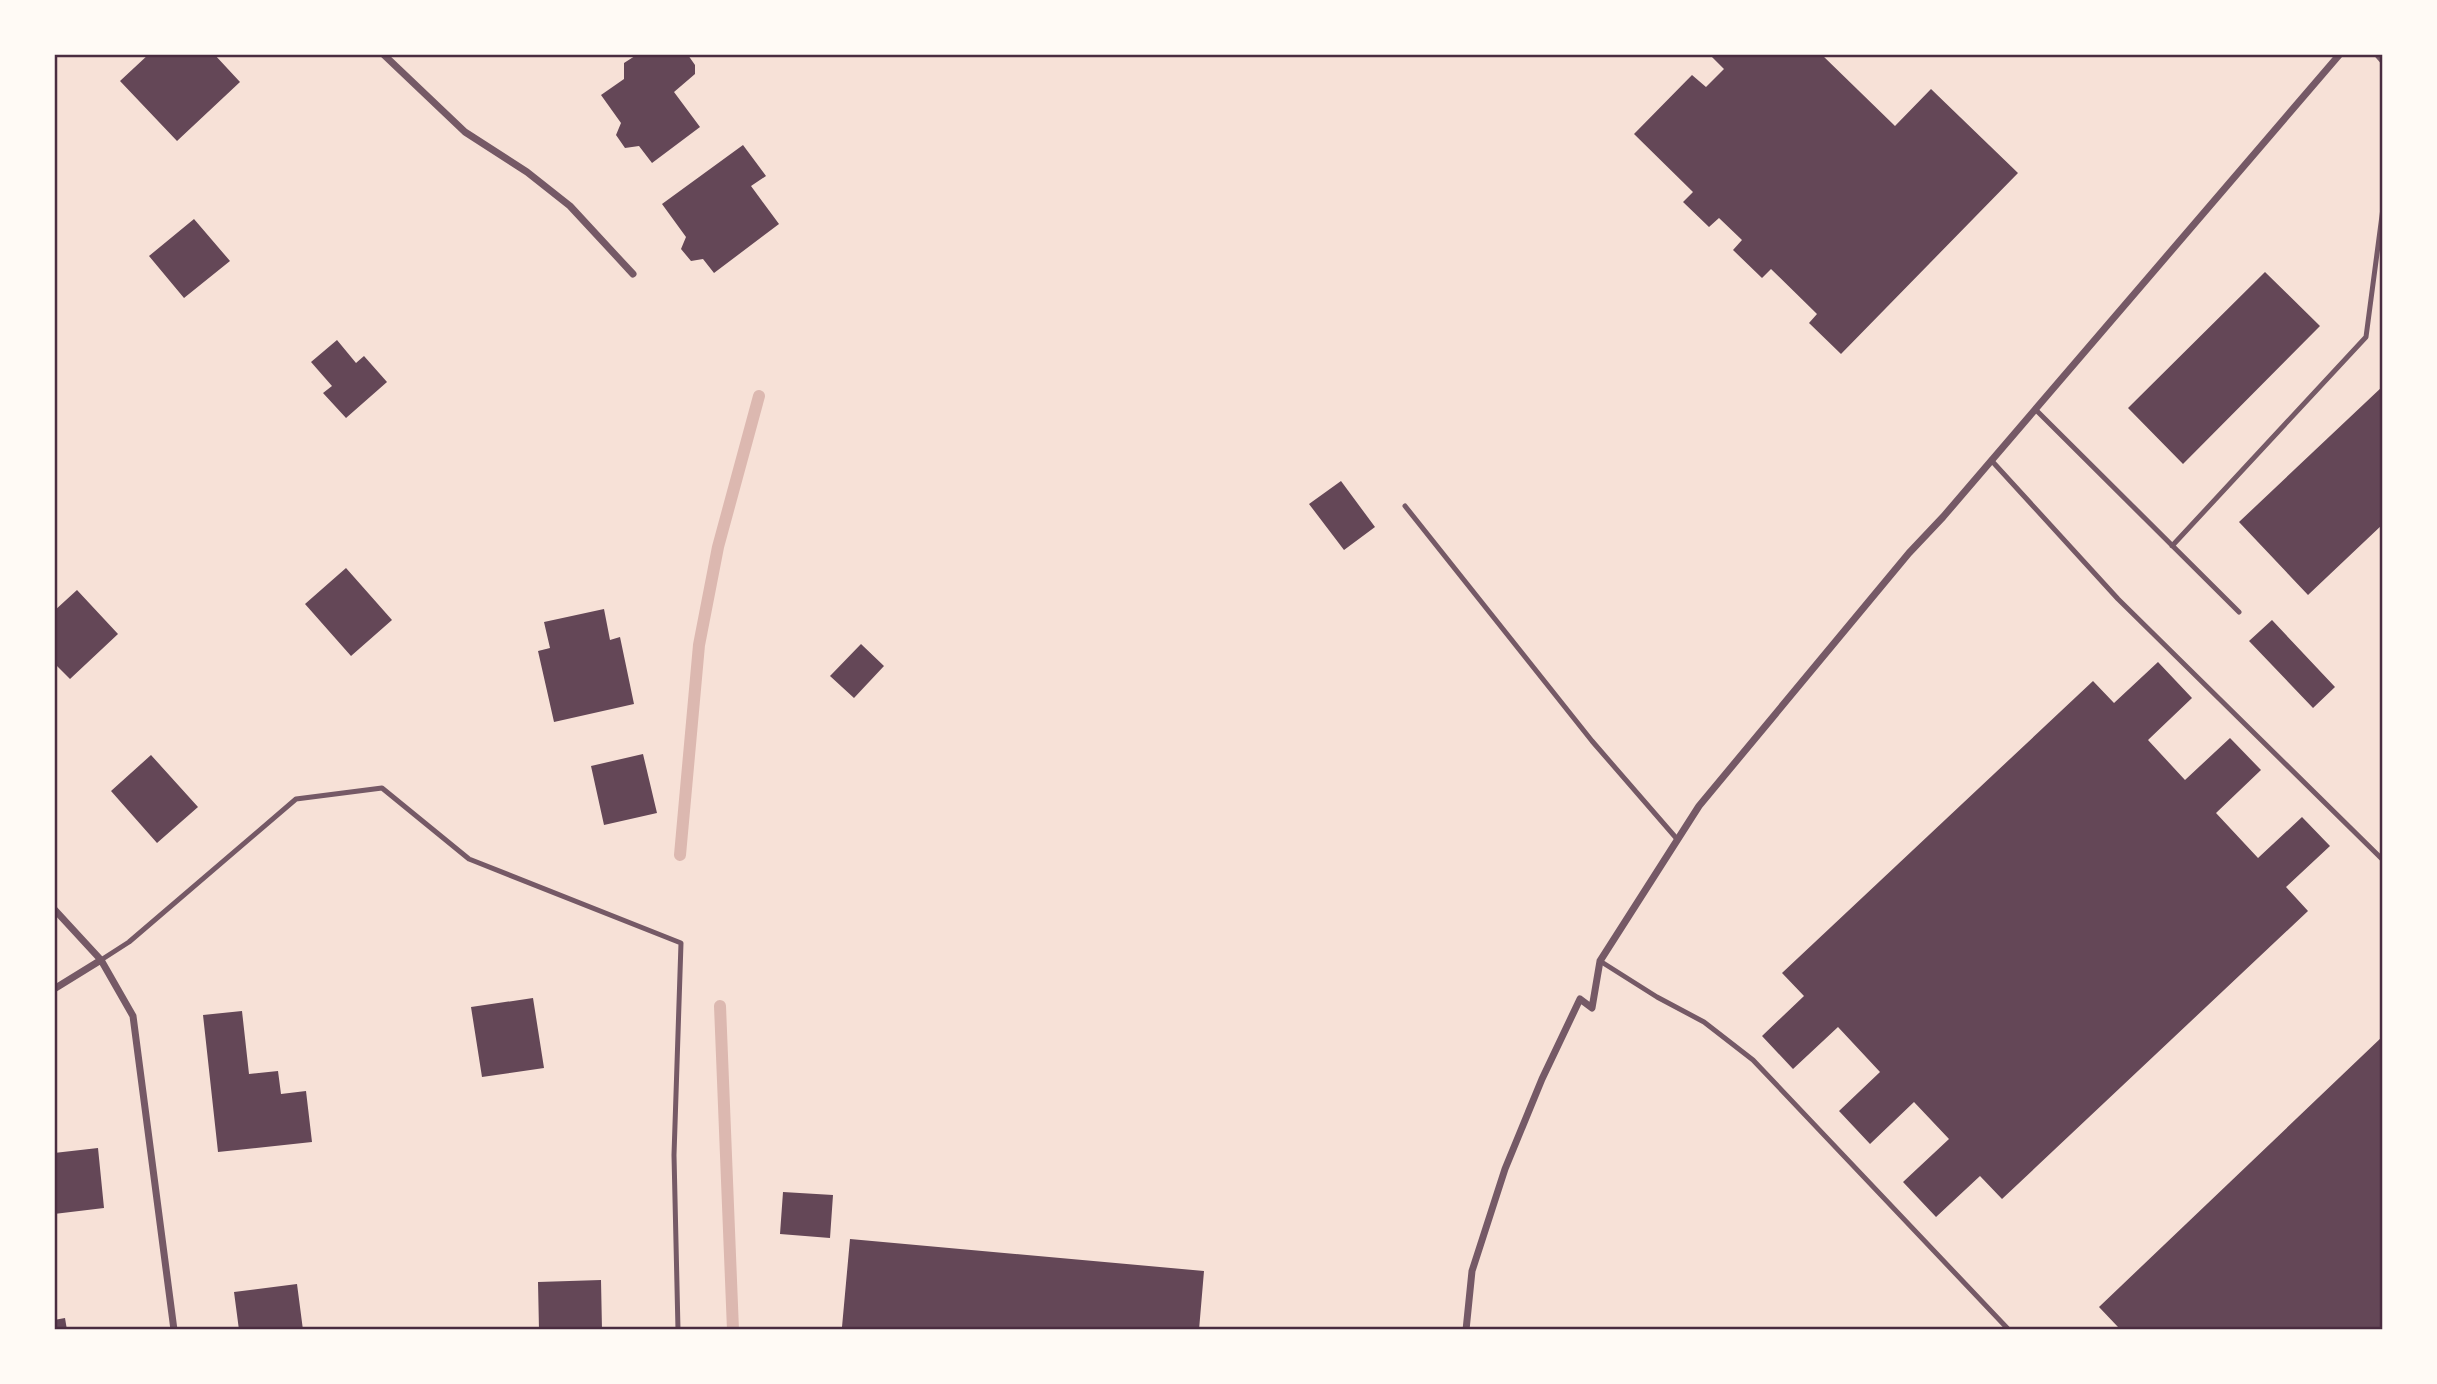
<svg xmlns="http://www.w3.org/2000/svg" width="2437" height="1384" viewBox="0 0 2437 1384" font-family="Lato,sans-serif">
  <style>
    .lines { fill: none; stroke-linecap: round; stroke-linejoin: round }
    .stream { stroke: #dcb8b0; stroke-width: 12 }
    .building { fill: #644757 }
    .service { stroke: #755966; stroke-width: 5 }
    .minor { stroke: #755966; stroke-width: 7 }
    .neatline { fill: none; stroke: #4a2c40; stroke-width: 2.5 }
  </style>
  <rect width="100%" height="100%" fill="#f7e1d7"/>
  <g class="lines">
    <path class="stream" d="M 680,855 L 699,645 L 718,547 L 759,396
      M 720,1006 L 733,1330"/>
  </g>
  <path class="building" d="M 149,54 L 214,54 L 240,82 L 177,141 L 120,81 Z
    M 638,54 L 661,54 L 667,57 L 683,54 L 688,55 L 695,65 L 695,74 L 674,92 L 700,127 L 652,163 L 639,146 L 625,148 L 616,135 L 621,123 L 601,95 L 624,79 L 624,63 Z
    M 1712,54 L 1821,54 L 1895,126 L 1931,89 L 2018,173 L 1841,354 L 1809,323 L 1817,314 L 1771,269 L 1762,278 L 1733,250 L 1742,240 L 1719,218 L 1709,227 L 1683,202 L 1693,192 L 1634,134 L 1692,75 L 1706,87 L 1724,69 L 1711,56 Z
    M 743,145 L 766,176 L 751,186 L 779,224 L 714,273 L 703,259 L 691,261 L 681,249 L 686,237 L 662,204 Z
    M 194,219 L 230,261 L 184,298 L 149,256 Z
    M 2265,272 L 2320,326 L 2183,464 L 2128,408 Z
    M 337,340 L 356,363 L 364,356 L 387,382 L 346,418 L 323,393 L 332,386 L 311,362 Z
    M 2383,386 L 2383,524 L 2308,595 L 2239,522 Z
    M 1341,481 L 1375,527 L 1344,550 L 1309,504 Z
    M 346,568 L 392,620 L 351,656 L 305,604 Z
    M 77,590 L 118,634 L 70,679 L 54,663 L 54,611 Z
    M 604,609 L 610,640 L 620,637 L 634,704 L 554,722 L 538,651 L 550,648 L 544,622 Z
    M 2272,620 L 2335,687 L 2313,708 L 2249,641 Z
    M 861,644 L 884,666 L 854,698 L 830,676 Z
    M 2158,662 L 2192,698 L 2148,740 L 2185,780 L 2230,738 L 2261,770 L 2216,813 L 2258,858 L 2302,817 L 2330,846 L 2286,887 L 2308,911 L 2002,1199 L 1980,1176 L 1936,1217 L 1903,1182 L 1949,1139 L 1914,1102 L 1870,1144 L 1839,1111 L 1880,1072 L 1838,1027 L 1793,1069 L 1762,1036 L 1804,996 L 1782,973 L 2093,681 L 2114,703 Z
    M 643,754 L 657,813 L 604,825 L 591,766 Z
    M 151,755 L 198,807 L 157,843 L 111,791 Z
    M 533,998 L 544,1068 L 482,1077 L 471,1007 Z
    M 242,1011 L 249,1074 L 278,1071 L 281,1094 L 306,1091 L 312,1142 L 218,1152 L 203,1015 Z
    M 2383,1036 L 2383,1330 L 2116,1330 L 2118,1327 L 2099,1307 Z
    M 98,1148 L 104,1208 L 54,1214 L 54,1153 Z
    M 783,1192 L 833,1195 L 830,1238 L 780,1234 Z
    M 850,1239 L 1204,1271 L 1199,1330 L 878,1330 L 842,1327 Z
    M 601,1280 L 602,1330 L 539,1330 L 538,1282 Z
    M 297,1284 L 303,1330 L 239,1330 L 234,1292 Z
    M 65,1318 L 67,1330 L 54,1330 L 54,1320 Z"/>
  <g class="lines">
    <path class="service" d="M 2376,54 L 2383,62
      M 2035,409 L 2239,612
      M 1991,460 L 2118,599 L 2383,860
      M 1405,506 L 1592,741 L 1677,839
      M 2172,546 L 2366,337 L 2383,208
      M 101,960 L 129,942 L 296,799 L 382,788 L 469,859 L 681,943 L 674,1155 L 678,1330
      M 1600,961 L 1657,997 L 1704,1022 L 1753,1060 L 2009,1330"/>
    <path class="minor" d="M 383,54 L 465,132 L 527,172 L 570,206 L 633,274
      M 54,909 L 101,960 L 133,1016 L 174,1330
      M 54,989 L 101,960
      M 1466,1330 L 1472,1271 L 1505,1169 L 1542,1079 L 1580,999 L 1592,1008 L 1600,961 L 1699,806 L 1909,553 L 1943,517 L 2340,54"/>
  </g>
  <rect width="2437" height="1384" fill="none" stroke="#fffaf5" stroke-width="112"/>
  <rect x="56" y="56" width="2325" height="1272" class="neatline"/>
</svg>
